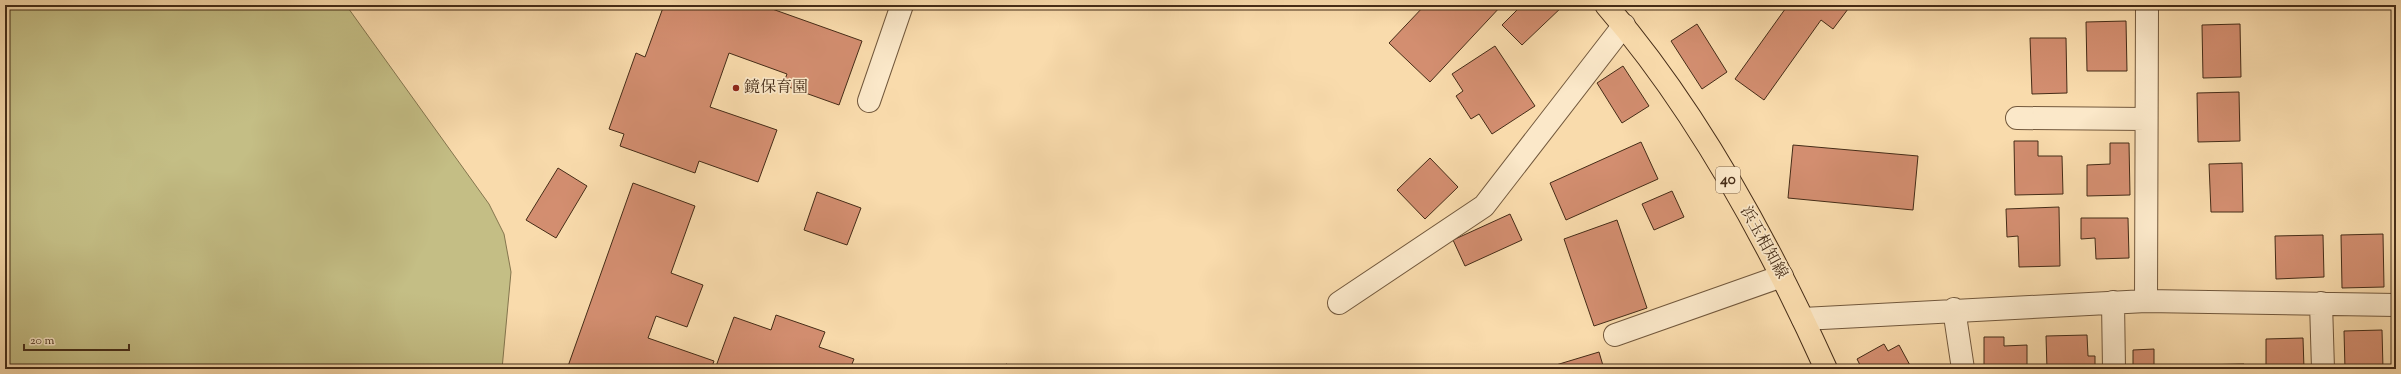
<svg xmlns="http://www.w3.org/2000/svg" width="2401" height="374" viewBox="0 0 2401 374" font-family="'Sorts Mill Goudy','Noto Serif JP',serif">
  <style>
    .green { fill: #c4be85; stroke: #84754e }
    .building { fill: #d38e70; stroke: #452c17 }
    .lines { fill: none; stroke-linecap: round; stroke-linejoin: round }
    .minor-casing { stroke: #72583c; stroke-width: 24 }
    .major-casing { stroke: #452c17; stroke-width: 24 }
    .minor { stroke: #fbe8c9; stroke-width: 22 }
    .major { stroke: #f9dbac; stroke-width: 22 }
    .poi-dot { fill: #8f2418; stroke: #fbe8c9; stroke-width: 1.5 }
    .labels { text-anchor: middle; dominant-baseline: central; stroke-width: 3.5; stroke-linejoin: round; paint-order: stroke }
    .shield { fill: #fbe8c9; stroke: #7c644c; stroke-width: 1 }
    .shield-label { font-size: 15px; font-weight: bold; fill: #452c17 }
    .poi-label { font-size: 16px; fill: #452c17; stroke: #fbe8c9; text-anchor: start }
    .street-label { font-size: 16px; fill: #452c17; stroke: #fbe8c9 }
  </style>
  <rect width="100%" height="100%" fill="#f9dbac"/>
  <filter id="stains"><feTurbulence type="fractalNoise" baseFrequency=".005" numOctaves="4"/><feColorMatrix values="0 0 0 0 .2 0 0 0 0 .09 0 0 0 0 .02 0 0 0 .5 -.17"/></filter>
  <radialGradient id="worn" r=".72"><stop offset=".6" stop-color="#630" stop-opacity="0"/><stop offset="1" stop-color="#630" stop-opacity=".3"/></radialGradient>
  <path class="green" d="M 5,5 L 346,5 L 489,204 L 504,234 L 511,272 L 502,369 L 5,369 Z"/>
  <path class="building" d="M 664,5 L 761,5 L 862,41 L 839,105 L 783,85 L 787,74 L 729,53 L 710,107 L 777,130 L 758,182 L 699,161 L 695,173 L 620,146 L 624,134 L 609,129 L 636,53 L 645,57 Z
    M 1425,5 L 1502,5 L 1430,82 L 1389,43 Z
    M 1522,5 L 1564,5 L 1522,45 L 1502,25 Z
    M 1788,5 L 1851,5 L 1833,29 L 1821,20 L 1764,100 L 1735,79 Z
    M 2203,5 L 2237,5 L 2237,7 L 2203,8 Z
    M 2126,21 L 2127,71 L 2087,71 L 2086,22 Z
    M 1697,24 L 1727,72 L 1702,89 L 1671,41 Z
    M 2240,24 L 2241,77 L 2203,78 L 2202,25 Z
    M 2030,38 L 2066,38 L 2067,93 L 2032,94 Z
    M 1495,46 L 1535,106 L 1492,134 L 1479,114 L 1471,119 L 1456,96 L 1463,91 L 1452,74 Z
    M 1623,66 L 1649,106 L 1622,123 L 1597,83 Z
    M 2239,92 L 2240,141 L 2198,142 L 2197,93 Z
    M 2014,141 L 2038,141 L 2038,156 L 2062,156 L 2063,194 L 2015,195 Z
    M 1641,142 L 1658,179 L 1566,220 L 1550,183 Z
    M 2110,143 L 2129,143 L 2130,195 L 2087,196 L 2087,165 L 2110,164 Z
    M 1793,145 L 1918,156 L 1913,210 L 1788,198 Z
    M 1430,158 L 1458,187 L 1425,219 L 1397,190 Z
    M 2242,163 L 2243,212 L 2211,212 L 2209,164 Z
    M 558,168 L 587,186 L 556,238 L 526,220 Z
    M 633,183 L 695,206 L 671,273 L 703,285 L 687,327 L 656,316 L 648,338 L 714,361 L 711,369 L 567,369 Z
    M 1672,191 L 1684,217 L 1654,230 L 1642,204 Z
    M 817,192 L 861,208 L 847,245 L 804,230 Z
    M 2059,207 L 2060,266 L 2019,267 L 2018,236 L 2007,237 L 2006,209 Z
    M 1510,214 L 1522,240 L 1465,266 L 1453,240 Z
    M 2081,218 L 2128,218 L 2129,258 L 2096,259 L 2095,238 L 2081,239 Z
    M 1617,220 L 1647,308 L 1594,326 L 1564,239 Z
    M 2383,234 L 2384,287 L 2342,288 L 2341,235 Z
    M 2323,235 L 2324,277 L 2276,279 L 2275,236 Z
    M 776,315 L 825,332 L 819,347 L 854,359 L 850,369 L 715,369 L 734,317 L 771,330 Z
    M 2382,330 L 2383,369 L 2345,369 L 2344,331 Z
    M 2087,335 L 2088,356 L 2095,356 L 2095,369 L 2047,369 L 2046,336 Z
    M 1984,337 L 2004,337 L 2004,346 L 2027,345 L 2027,369 L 1984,369 Z
    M 2303,338 L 2304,369 L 2266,369 L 2266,339 Z
    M 1884,344 L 1888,351 L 1899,345 L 1912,369 L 1862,369 L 1857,359 Z
    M 2154,349 L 2154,369 L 2133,369 L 2133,350 Z
    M 1599,352 L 1604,369 L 1546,369 L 1546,368 Z
    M 1006,364 L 1019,369 L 1004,369 Z
    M 2244,364 L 2244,369 L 2198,369 L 2198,365 Z"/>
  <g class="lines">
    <defs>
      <path id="minor" d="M 869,101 L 902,5
        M 2017,118 L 2146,119
        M 2146,301 L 2147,5
        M 2113,302 L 2114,369
        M 1339,303 L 1484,206 L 1624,25
        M 2321,303 L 2323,369
        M 1954,309 L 1963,369
        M 1803,319 L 2146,301 L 2396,305
        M 1615,335 L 1782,276"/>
      <path id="major" d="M 1606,5 C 1697,110 1769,243 1826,369"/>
    </defs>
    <use href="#minor" class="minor-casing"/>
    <use href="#major" class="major-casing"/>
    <use href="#minor" class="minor"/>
    <use href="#major" class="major"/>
  </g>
  <circle class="poi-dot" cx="736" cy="88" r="4"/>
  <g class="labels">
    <rect class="shield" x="1716" y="167" width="24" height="26" rx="3"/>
    <g class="shield-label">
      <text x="1728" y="180">40</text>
    </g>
    <g class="poi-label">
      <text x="744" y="88">鏡保育園</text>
    </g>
    <g class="street-label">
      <text transform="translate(1763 243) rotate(61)">浜玉相知線</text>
    </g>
  </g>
  <rect width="2401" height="374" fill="none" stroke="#f9dbac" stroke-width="20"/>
  <rect x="6" y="6" width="2389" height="362" fill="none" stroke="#452c17" stroke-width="2"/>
  <rect x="10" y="10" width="2381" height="354" fill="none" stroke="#452c17"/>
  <path d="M24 344v6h105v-6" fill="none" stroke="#452c17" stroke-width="2"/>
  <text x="30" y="344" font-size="12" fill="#452c17" stroke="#fbe8c9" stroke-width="3" paint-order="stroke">20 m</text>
  <rect width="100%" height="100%" filter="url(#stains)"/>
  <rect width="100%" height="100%" fill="url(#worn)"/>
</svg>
